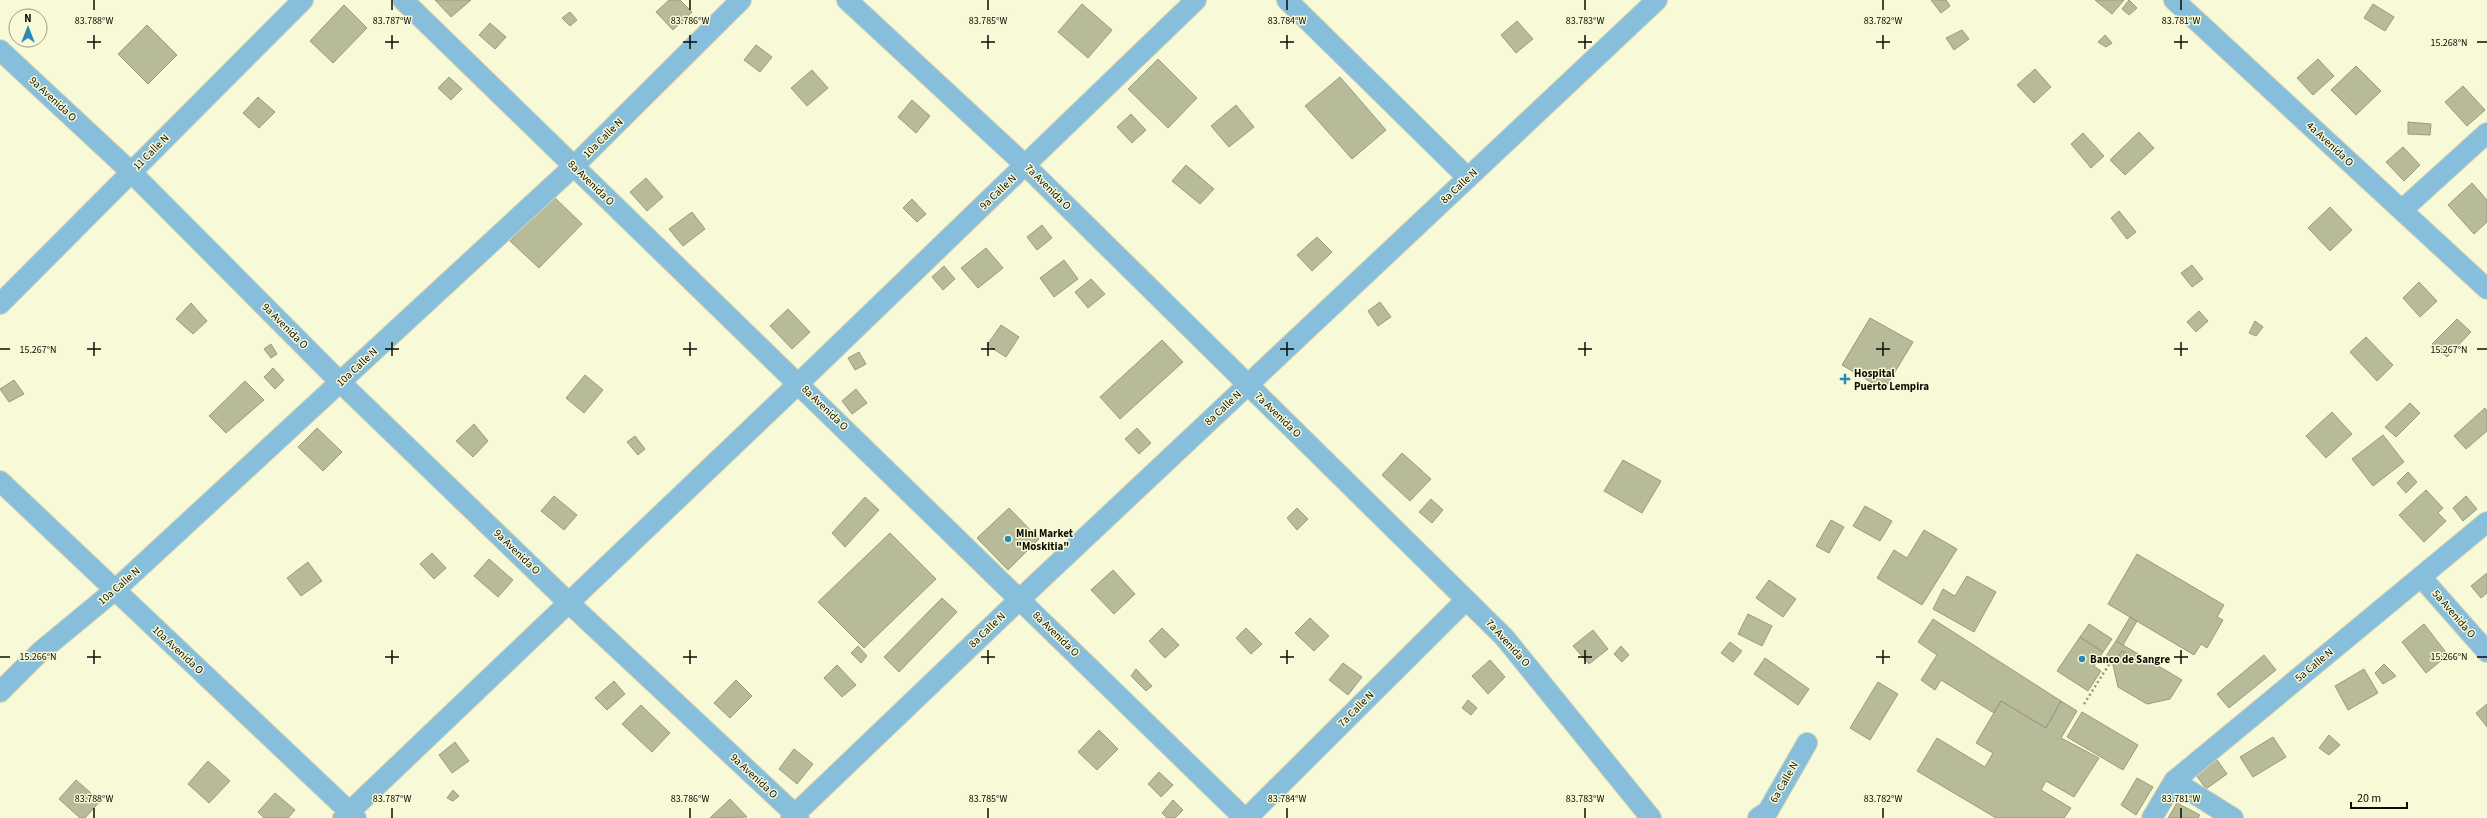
<svg xmlns="http://www.w3.org/2000/svg" width="2487" height="818" viewBox="0 0 2487 818" font-family="'Source Sans 3',sans-serif">
  <style>
    .building { fill: #b8bb9a; stroke: #9a9c7d }
    .lines { fill: none; stroke-linecap: round; stroke-linejoin: round }
    .street-casing { stroke: #d2d3b5; stroke-width: 22 }
    .path { stroke: #94957e; stroke-width: 2.5; stroke-dasharray: 2 3; stroke-linecap: butt }
    .street { stroke: #87bedb; stroke-width: 20 }
    .ticks { fill: none; stroke: #0d0d04; stroke-width: 1.5 }
    .poi-dot { fill: #298ab5; stroke: #f7f9d7; stroke-width: 1.5 }
    .labels { text-anchor: middle; dominant-baseline: central; stroke-width: 3; stroke-linejoin: round; paint-order: stroke }
    .street-label { font-size: 11px; fill: #0d0d04; stroke: #f7f9d7 }
    .poi-label { font-size: 11px; font-weight: bold; fill: #0d0d04; stroke: #f7f9d7; text-anchor: start }
    .ticks-label { font-size: 10px; text-anchor: middle; fill: #0d0d04; stroke: #f7f9d7; stroke-width: 3; stroke-linejoin: round; paint-order: stroke }
  </style>
  <rect width="100%" height="100%" fill="#f7f9d7"/>
  <path class="building" d="M 435,0 L 471,0 L 451,17 Z
    M 669,0 L 680,0 L 692,12 L 673,30 L 656,12 Z
    M 1931,0 L 1946,0 L 1950,6 L 1941,13 Z
    M 2095,0 L 2124,0 L 2112,14 Z
    M 2129,0 L 2137,8 L 2129,15 L 2122,9 Z
    M 1082,4 L 1112,30 L 1088,58 L 1058,32 Z
    M 2373,4 L 2394,17 L 2385,31 L 2364,18 Z
    M 344,5 L 367,28 L 333,63 L 310,41 Z
    M 570,12 L 577,20 L 570,26 L 562,18 Z
    M 1517,21 L 1533,39 L 1516,53 L 1501,35 Z
    M 490,23 L 506,37 L 495,49 L 479,35 Z
    M 147,25 L 177,55 L 148,84 L 118,54 Z
    M 1962,30 L 1969,39 L 1954,50 L 1946,38 Z
    M 2105,35 L 2112,43 L 2106,47 L 2098,42 Z
    M 756,45 L 772,57 L 760,72 L 744,60 Z
    M 1158,59 L 1197,98 L 1168,128 L 1128,89 Z
    M 2318,59 L 2334,76 L 2313,95 L 2297,78 Z
    M 2356,66 L 2381,91 L 2356,115 L 2331,90 Z
    M 2035,69 L 2051,87 L 2034,103 L 2017,85 Z
    M 812,70 L 828,88 L 807,106 L 791,88 Z
    M 449,77 L 462,89 L 451,100 L 438,88 Z
    M 1340,77 L 1386,130 L 1352,159 L 1305,106 Z
    M 2463,86 L 2485,110 L 2467,126 L 2445,102 Z
    M 258,97 L 275,112 L 259,128 L 243,113 Z
    M 912,100 L 930,116 L 916,133 L 898,117 Z
    M 1236,105 L 1254,127 L 1229,147 L 1211,126 Z
    M 1131,114 L 1146,130 L 1132,143 L 1117,127 Z
    M 2408,122 L 2431,124 L 2430,135 L 2408,134 Z
    M 2139,132 L 2154,148 L 2125,175 L 2110,160 Z
    M 2083,133 L 2104,156 L 2091,168 L 2071,144 Z
    M 2403,147 L 2420,165 L 2404,181 L 2386,162 Z
    M 1186,165 L 1214,189 L 1200,204 L 1172,181 Z
    M 646,178 L 663,197 L 647,211 L 630,192 Z
    M 2472,183 L 2487,200 L 2487,222 L 2474,234 L 2448,205 Z
    M 553,196 L 582,224 L 539,268 L 510,241 Z
    M 912,199 L 926,214 L 917,222 L 903,208 Z
    M 2330,207 L 2352,230 L 2330,251 L 2308,228 Z
    M 2119,211 L 2136,232 L 2127,239 L 2111,218 Z
    M 692,212 L 705,229 L 683,246 L 669,229 Z
    M 1042,225 L 1052,238 L 1037,250 L 1027,237 Z
    M 1317,237 L 1332,252 L 1312,271 L 1297,255 Z
    M 986,248 L 1003,268 L 978,288 L 961,268 Z
    M 1064,260 L 1078,279 L 1054,297 L 1040,278 Z
    M 2192,265 L 2203,279 L 2192,287 L 2181,273 Z
    M 944,266 L 955,279 L 943,290 L 932,277 Z
    M 1091,279 L 1105,294 L 1088,308 L 1075,292 Z
    M 2419,282 L 2437,301 L 2420,317 L 2403,298 Z
    M 1380,302 L 1391,317 L 1378,326 L 1368,311 Z
    M 191,303 L 207,321 L 193,334 L 176,319 Z
    M 788,309 L 810,332 L 792,349 L 770,326 Z
    M 2199,311 L 2208,321 L 2196,332 L 2187,322 Z
    M 1870,318 L 1913,342 L 1884,390 L 1842,365 Z
    M 2457,319 L 2471,332 L 2447,357 L 2432,344 Z
    M 2255,321 L 2263,327 L 2256,336 L 2249,333 Z
    M 1001,325 L 1019,337 L 1006,357 L 987,345 Z
    M 2366,337 L 2393,365 L 2377,381 L 2350,352 Z
    M 1162,340 L 1183,362 L 1120,419 L 1100,397 Z
    M 271,344 L 277,354 L 271,358 L 264,349 Z
    M 859,352 L 866,364 L 855,370 L 848,358 Z
    M 273,368 L 284,380 L 275,389 L 264,377 Z
    M 585,375 L 603,390 L 584,413 L 566,398 Z
    M 14,380 L 24,394 L 9,402 L 0,389 Z
    M 245,381 L 264,400 L 226,433 L 209,416 Z
    M 856,389 L 867,403 L 852,414 L 842,401 Z
    M 2410,403 L 2420,413 L 2396,437 L 2385,427 Z
    M 2485,408 L 2487,411 L 2487,431 L 2466,449 L 2454,436 Z
    M 2332,412 L 2352,434 L 2326,458 L 2306,436 Z
    M 474,424 L 488,441 L 473,457 L 456,441 Z
    M 317,428 L 342,452 L 323,471 L 298,447 Z
    M 1137,428 L 1151,443 L 1139,454 L 1125,439 Z
    M 2383,435 L 2404,462 L 2373,486 L 2352,459 Z
    M 635,436 L 645,449 L 638,455 L 627,442 Z
    M 1402,453 L 1431,479 L 1410,501 L 1382,475 Z
    M 1623,460 L 1661,481 L 1642,513 L 1604,491 Z
    M 2408,472 L 2417,482 L 2406,493 L 2397,483 Z
    M 2426,490 L 2443,508 L 2438,513 L 2446,521 L 2424,542 L 2399,515 Z
    M 554,496 L 577,515 L 564,530 L 541,511 Z
    M 2466,496 L 2477,509 L 2463,521 L 2453,508 Z
    M 865,497 L 879,510 L 845,547 L 832,533 Z
    M 1431,499 L 1443,510 L 1432,523 L 1419,512 Z
    M 1865,506 L 1892,521 L 1880,541 L 1853,526 Z
    M 1009,508 L 1039,539 L 1008,570 L 977,538 Z
    M 1297,508 L 1308,519 L 1297,530 L 1287,518 Z
    M 1831,520 L 1844,527 L 1829,553 L 1816,546 Z
    M 1924,530 L 1957,549 L 1922,605 L 1877,578 L 1894,550 L 1907,558 Z
    M 890,533 L 936,579 L 864,648 L 818,602 Z
    M 432,553 L 446,568 L 434,579 L 420,564 Z
    M 2137,554 L 2224,605 L 2217,617 L 2223,620 L 2207,648 L 2201,644 L 2194,655 L 2108,604 Z
    M 489,559 L 513,580 L 498,597 L 474,576 Z
    M 308,562 L 322,581 L 301,596 L 287,578 Z
    M 1113,570 L 1135,594 L 1114,614 L 1091,590 Z
    M 2487,573 L 2487,593 L 2481,598 L 2471,586 Z
    M 1967,576 L 1996,592 L 1974,632 L 1933,609 L 1943,589 L 1955,596 Z
    M 1769,580 L 1796,599 L 1783,617 L 1756,598 Z
    M 942,598 L 957,612 L 899,672 L 884,657 Z
    M 1748,614 L 1772,626 L 1762,646 L 1738,634 Z
    M 2130,617 L 2137,621 L 2123,645 L 2116,641 Z
    M 1310,618 L 1329,636 L 1314,651 L 1295,633 Z
    M 1933,619 L 2061,701 L 2046,728 L 2001,701 L 1994,713 L 1941,680 L 1935,690 L 1921,680 L 1937,655 L 1918,642 Z
    M 2089,624 L 2112,639 L 2103,652 L 2080,637 Z
    M 2424,624 L 2448,655 L 2426,673 L 2402,642 Z
    M 1162,628 L 1179,645 L 1165,658 L 1149,641 Z
    M 1246,628 L 1262,644 L 1251,654 L 1236,638 Z
    M 1593,630 L 1608,649 L 1589,664 L 1573,646 Z
    M 2080,637 L 2103,652 L 2094,666 L 2101,671 L 2088,691 L 2057,671 Z
    M 2116,641 L 2140,655 L 2137,660 L 2122,651 L 2113,665 L 2104,659 Z
    M 1730,642 L 1742,651 L 1733,662 L 1721,653 Z
    M 858,646 L 867,656 L 861,663 L 851,653 Z
    M 1621,646 L 1629,655 L 1622,662 L 1614,654 Z
    M 2122,651 L 2137,660 L 2140,655 L 2182,680 L 2170,699 L 2147,704 L 2118,687 L 2113,665 Z
    M 2264,655 L 2276,670 L 2229,708 L 2217,694 Z
    M 1765,658 L 1809,689 L 1798,705 L 1754,674 Z
    M 1490,660 L 1505,677 L 1488,694 L 1472,676 Z
    M 1343,663 L 1362,677 L 1348,695 L 1329,680 Z
    M 2384,664 L 2396,676 L 2383,684 L 2375,673 Z
    M 837,665 L 856,685 L 842,697 L 824,678 Z
    M 1136,669 L 1152,686 L 1146,691 L 1131,676 Z
    M 2364,669 L 2378,693 L 2348,710 L 2335,686 Z
    M 736,680 L 752,696 L 730,718 L 714,703 Z
    M 614,681 L 625,694 L 607,710 L 595,698 Z
    M 1878,682 L 1898,694 L 1870,740 L 1850,728 Z
    M 1468,700 L 1477,708 L 1471,715 L 1462,708 Z
    M 2001,701 L 2046,728 L 2061,701 L 2077,711 L 2061,738 L 2099,758 L 2074,797 L 2046,781 L 2041,790 L 2071,808 L 2064,818 L 1996,818 L 1917,771 L 1937,738 L 1985,767 L 1993,753 L 1976,743 Z
    M 2487,704 L 2487,727 L 2476,713 Z
    M 641,705 L 670,733 L 652,752 L 622,724 Z
    M 2082,712 L 2138,745 L 2123,770 L 2067,737 Z
    M 1099,730 L 1118,749 L 1097,770 L 1078,752 Z
    M 2329,735 L 2340,745 L 2329,755 L 2319,748 Z
    M 2273,737 L 2286,757 L 2253,777 L 2240,757 Z
    M 455,742 L 469,761 L 452,773 L 439,755 Z
    M 794,749 L 813,764 L 797,784 L 779,769 Z
    M 2215,757 L 2227,774 L 2206,789 L 2194,772 Z
    M 208,761 L 230,781 L 209,803 L 188,784 Z
    M 1159,772 L 1173,785 L 1161,797 L 1148,784 Z
    M 2137,778 L 2153,787 L 2136,815 L 2121,805 Z
    M 76,780 L 100,801 L 85,818 L 80,818 L 59,799 Z
    M 453,790 L 459,796 L 453,801 L 447,798 Z
    M 275,793 L 295,810 L 288,818 L 264,818 L 258,812 Z
    M 730,799 L 747,817 L 710,818 Z
    M 1173,800 L 1183,810 L 1175,818 L 1167,818 L 1162,813 Z
    M 2177,803 L 2200,815 L 2198,818 L 2168,818 Z"/>
  <g class="lines">
    <defs>
      <path id="street" d="M 403,0 L 1244,818
        M 847,0 L 1025,165 L 1504,637 L 1651,818
        M 1287,0 L 1468,178
        M 2174,0 L 2487,289
        M 0,50 L 131,172 L 340,382 L 569,603 L 799,818
        M 2402,210 L 2487,133
        M 0,304 L 303,0
        M 0,481 L 356,818
        M 2421,577 L 2487,652
        M 0,692 L 40,652 L 115,590 L 574,166 L 741,0
        M 2174,781 L 2233,818
        M 343,818 L 799,383 L 1196,0
        M 791,818 L 1020,599 L 1657,0
        M 1247,818 L 1466,600
        M 1758,818 L 1768,811 L 1807,743
        M 2152,818 L 2174,781 L 2487,522"/>
    </defs>
    <use href="#street" class="street-casing"/>
    <path class="path" d="M 2084,704 L 2110,663"/>
    <use href="#street" class="street"/>
  </g>
  <path class="ticks" d="M 94,0 L 94,10M 392,0 L 392,10M 690,0 L 690,10M 988,0 L 988,10M 1287,0 L 1287,10M 1585,0 L 1585,10M 1883,0 L 1883,10M 2181,0 L 2181,10M 94,35 L 94,49M 392,35 L 392,49M 690,35 L 690,49M 988,35 L 988,49M 1287,35 L 1287,49M 1585,35 L 1585,49M 1883,35 L 1883,49M 2181,35 L 2181,49M 87,42 L 101,42M 385,42 L 399,42M 683,42 L 697,42M 981,42 L 995,42M 1280,42 L 1294,42M 1578,42 L 1592,42M 1876,42 L 1890,42M 2174,42 L 2188,42M 2477,42 L 2487,42M 94,342 L 94,356M 392,342 L 392,356M 690,342 L 690,356M 988,342 L 988,356M 1287,342 L 1287,356M 1585,342 L 1585,356M 1883,342 L 1883,356M 2181,342 L 2181,356M 0,349 L 10,349M 87,349 L 101,349M 385,349 L 399,349M 683,349 L 697,349M 981,349 L 995,349M 1280,349 L 1294,349M 1578,349 L 1592,349M 1876,349 L 1890,349M 2174,349 L 2188,349M 2477,349 L 2487,349M 94,650 L 94,664M 392,650 L 392,664M 690,650 L 690,664M 988,650 L 988,664M 1287,650 L 1287,664M 1585,650 L 1585,664M 1883,650 L 1883,664M 2181,650 L 2181,664M 0,657 L 10,657M 87,657 L 101,657M 385,657 L 399,657M 683,657 L 697,657M 981,657 L 995,657M 1280,657 L 1294,657M 1578,657 L 1592,657M 1876,657 L 1890,657M 2174,657 L 2188,657M 2477,657 L 2487,657M 94,808 L 94,818M 392,808 L 392,818M 690,808 L 690,818M 988,808 L 988,818M 1287,808 L 1287,818M 1585,808 L 1585,818M 1883,808 L 1883,818M 2181,808 L 2181,818"/>
  <g class="poi-dot">
    <path d="M1843 373h4v4h4v4h-4v4h-4v-4h-4v-4h4z"/>
    <circle cx="1008" cy="539" r="4"/>
    <circle cx="2082" cy="659" r="4"/>
  </g>
  <g class="labels">
    <g class="street-label">
      <text transform="translate(53 99) rotate(43)">9a Avenida O</text>
      <text transform="translate(603 138) rotate(-45)">10a Calle N</text>
      <text transform="translate(2330 144) rotate(43)">4a Avenida O</text>
      <text transform="translate(151 152) rotate(-45)">11 Calle N</text>
      <text transform="translate(591 183) rotate(44)">8a Avenida O</text>
      <text transform="translate(1459 186) rotate(-43)">8a Calle N</text>
      <text transform="translate(1048 187) rotate(45)">7a Avenida O</text>
      <text transform="translate(998 192) rotate(-44)">9a Calle N</text>
      <text transform="translate(285 326) rotate(45)">9a Avenida O</text>
      <text transform="translate(357 367) rotate(-43)">10a Calle N</text>
      <text transform="translate(825 408) rotate(44)">8a Avenida O</text>
      <text transform="translate(1223 408) rotate(-43)">8a Calle N</text>
      <text transform="translate(1278 415) rotate(44)">7a Avenida O</text>
      <text transform="translate(517 552) rotate(44)">9a Avenida O</text>
      <text transform="translate(119 586) rotate(-41)">10a Calle N</text>
      <text transform="translate(2454 614) rotate(49)">5a Avenida O</text>
      <text transform="translate(987 630) rotate(-44)">8a Calle N</text>
      <text transform="translate(1056 634) rotate(44)">8a Avenida O</text>
      <text transform="translate(1508 643) rotate(48)">7a Avenida O</text>
      <text transform="translate(178 650) rotate(43)">10a Avenida O</text>
      <text transform="translate(2314 665) rotate(-40)">5a Calle N</text>
      <text transform="translate(1356 709) rotate(-45)">7a Calle N</text>
      <text transform="translate(754 776) rotate(43)">9a Avenida O</text>
      <text transform="translate(1784 782) rotate(-60)">6a Calle N</text>
    </g>
    <g class="poi-label">
      <text x="1854" y="373">Hospital<tspan x="1854" dy="13">Puerto Lempira</tspan></text>
      <text x="1016" y="533">Mini Market<tspan x="1016" dy="13">"Moskitia"</tspan></text>
      <text x="2090" y="659">Banco de Sangre</text>
    </g>
  </g>
  <g class="ticks-label">
    <text x="94" y="24">83.788°W</text>
    <text x="392" y="24">83.787°W</text>
    <text x="690" y="24">83.786°W</text>
    <text x="988" y="24">83.785°W</text>
    <text x="1287" y="24">83.784°W</text>
    <text x="1585" y="24">83.783°W</text>
    <text x="1883" y="24">83.782°W</text>
    <text x="2181" y="24">83.781°W</text>
    <text x="2449" y="46">15.268°N</text>
    <text x="38" y="353">15.267°N</text>
    <text x="2449" y="353">15.267°N</text>
    <text x="38" y="660">15.266°N</text>
    <text x="2449" y="660">15.266°N</text>
    <text x="94" y="802">83.788°W</text>
    <text x="392" y="802">83.787°W</text>
    <text x="690" y="802">83.786°W</text>
    <text x="988" y="802">83.785°W</text>
    <text x="1287" y="802">83.784°W</text>
    <text x="1585" y="802">83.783°W</text>
    <text x="1883" y="802">83.782°W</text>
    <text x="2181" y="802">83.781°W</text>
  </g>
  <g transform="translate(28 28)"><circle r="19" fill="#f7f9d7" stroke="#999b83"/>
  <path d="M0-3L7 15L0 10L-7 15Z" fill="#298ab5"/>
  <text y="-6" font-size="11" font-weight="bold" text-anchor="middle" fill="#0d0d04">N</text>
  </g>
  <path d="M2351 802v6h56v-6" fill="none" stroke="#0d0d04" stroke-width="2"/>
  <text x="2357" y="802" font-size="12" fill="#0d0d04" stroke="#f7f9d7" stroke-width="3" paint-order="stroke">20 m</text>
</svg>
